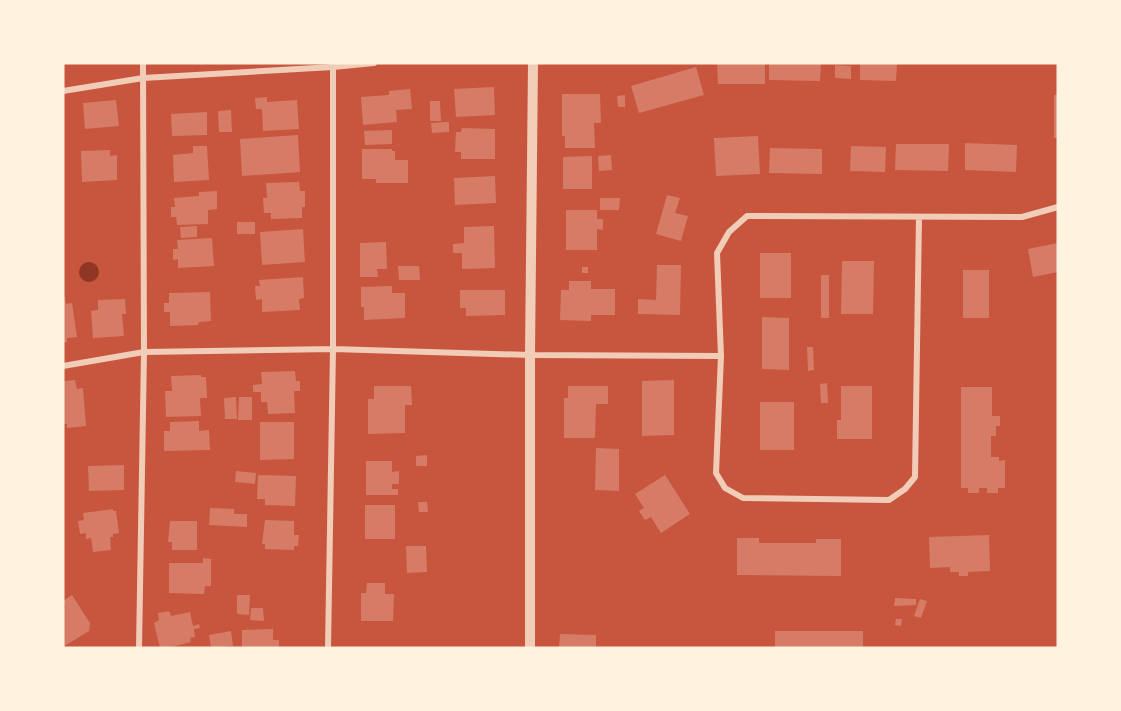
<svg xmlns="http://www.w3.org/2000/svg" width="1121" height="711" viewBox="0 0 1121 711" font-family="Commissioner,sans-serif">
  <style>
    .water { fill: #8f3625 }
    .building { fill: #d67c66 }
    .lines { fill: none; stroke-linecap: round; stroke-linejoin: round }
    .minor { stroke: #f1ccb7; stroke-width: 6 }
    .tertiary { stroke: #f1ccb7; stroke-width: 10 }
  </style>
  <rect width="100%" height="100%" fill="#c8553d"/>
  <path class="water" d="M79 272a10 10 0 1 1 20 0a10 10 0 1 1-20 0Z"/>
  <path class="building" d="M 717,63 L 765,63 L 765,84 L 718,84 Z
    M 769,63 L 821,63 L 820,81 L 769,80 Z
    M 860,63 L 897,63 L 896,81 L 860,80 Z
    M 835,65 L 851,66 L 851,79 L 835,78 Z
    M 696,67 L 704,95 L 639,113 L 631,86 Z
    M 494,87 L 495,115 L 456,117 L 454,89 Z
    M 410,89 L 412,109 L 396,110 L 397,122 L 363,125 L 361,97 L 389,95 L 389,91 Z
    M 562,94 L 600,94 L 601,123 L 594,123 L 595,148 L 565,148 L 565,136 L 562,136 Z
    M 1058,94 L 1058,138 L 1054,138 L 1054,95 Z
    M 625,95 L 625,107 L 618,107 L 617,96 Z
    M 267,97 L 267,102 L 297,100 L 299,129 L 263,131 L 262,109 L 256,109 L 255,98 Z
    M 116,100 L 119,126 L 85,129 L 83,103 Z
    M 430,101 L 440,101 L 441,121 L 430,121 Z
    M 231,110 L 232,132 L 219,132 L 218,111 Z
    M 207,112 L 207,135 L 172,136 L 171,114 Z
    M 446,122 L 449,122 L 449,132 L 432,133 L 431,123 Z
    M 462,128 L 495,129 L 495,159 L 461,159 L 461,152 L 455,152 L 456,132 L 461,132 Z
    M 392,130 L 392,144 L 365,145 L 364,131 Z
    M 298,135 L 300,172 L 242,176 L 240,139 Z
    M 758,136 L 760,174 L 716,176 L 714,138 Z
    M 965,143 L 1017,145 L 1016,172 L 965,170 Z
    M 896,144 L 949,144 L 948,171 L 895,170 Z
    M 193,146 L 207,146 L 209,180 L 174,182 L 173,155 L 193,153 Z
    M 851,146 L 886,147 L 885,172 L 850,171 Z
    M 770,148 L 822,149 L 822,174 L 769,173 Z
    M 362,149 L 392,149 L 392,151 L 395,151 L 395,160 L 408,160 L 408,183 L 376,183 L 376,179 L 362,179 Z
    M 110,150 L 110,156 L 117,155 L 117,180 L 82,182 L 81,151 Z
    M 611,155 L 612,170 L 599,171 L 598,156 Z
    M 592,156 L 592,189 L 563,189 L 563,157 Z
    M 495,176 L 496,203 L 455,205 L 454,178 Z
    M 299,182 L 300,191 L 305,191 L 305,207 L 302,207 L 302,218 L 271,219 L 271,213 L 264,213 L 263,198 L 267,198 L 266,183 Z
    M 217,191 L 217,209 L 208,210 L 208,224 L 177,225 L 176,217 L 171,217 L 171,207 L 175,207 L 174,198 L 199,196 L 199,192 Z
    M 667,195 L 680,198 L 675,213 L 688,216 L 681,241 L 656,234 Z
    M 600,198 L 620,198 L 619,210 L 600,210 Z
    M 566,210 L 597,210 L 597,219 L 603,219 L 603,230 L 597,229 L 597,250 L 566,250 Z
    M 237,222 L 255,222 L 255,234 L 237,234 Z
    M 197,226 L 197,237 L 181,238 L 180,227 Z
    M 494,226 L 495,268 L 462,269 L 462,253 L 453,253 L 453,244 L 464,243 L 464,227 Z
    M 303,229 L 305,262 L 262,265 L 260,232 Z
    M 212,238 L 214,266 L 178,268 L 178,259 L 173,260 L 173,249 L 178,249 L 177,240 Z
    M 386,242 L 387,269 L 377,269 L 378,277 L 360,277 L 360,243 Z
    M 1058,243 L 1058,272 L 1033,277 L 1028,249 Z
    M 760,253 L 791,253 L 791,298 L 760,298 Z
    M 842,261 L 874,261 L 873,314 L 841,314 Z
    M 657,265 L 681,265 L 680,315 L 638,314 L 638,299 L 656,300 Z
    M 398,266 L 419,266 L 420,280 L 399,280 Z
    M 582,267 L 588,267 L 588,273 L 582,273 Z
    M 963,270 L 989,270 L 989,318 L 963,318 Z
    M 821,275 L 829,275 L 829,318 L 821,318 Z
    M 303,277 L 304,298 L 299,299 L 300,310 L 262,312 L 262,299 L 256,300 L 255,286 L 260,286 L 259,280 Z
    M 569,281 L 591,281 L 591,289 L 615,289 L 615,315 L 591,315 L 591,321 L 560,320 L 561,290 L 569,290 Z
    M 392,286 L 392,293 L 405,293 L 405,318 L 364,320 L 364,307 L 361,307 L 361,287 Z
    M 460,290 L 505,290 L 505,315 L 466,316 L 466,308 L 460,308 Z
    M 210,292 L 211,321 L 199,322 L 198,325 L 170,326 L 170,312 L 164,312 L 164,303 L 169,303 L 169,293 Z
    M 64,294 L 66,304 L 72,303 L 77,337 L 67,338 L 67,342 L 63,343 Z
    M 125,299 L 126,314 L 122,314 L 124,336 L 93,338 L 91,311 L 98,310 L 98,300 Z
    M 762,317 L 789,318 L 789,370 L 762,369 Z
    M 807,347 L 813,347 L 814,370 L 808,371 Z
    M 295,371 L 296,381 L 300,381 L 300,391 L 294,391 L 295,413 L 268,414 L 267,402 L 261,402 L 261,392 L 253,392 L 253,385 L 262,384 L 261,372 Z
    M 201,375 L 201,377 L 206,377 L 207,398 L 200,398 L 201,416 L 166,417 L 165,391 L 172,391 L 171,376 Z
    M 75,380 L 77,389 L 83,388 L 86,426 L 67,428 L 67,424 L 63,424 L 64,381 Z
    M 674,380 L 674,435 L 642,436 L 642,381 Z
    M 827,383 L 828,403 L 821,403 L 820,384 Z
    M 374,386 L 411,386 L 412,405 L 405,405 L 405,433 L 368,434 L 368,399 L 374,399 Z
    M 568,386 L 608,386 L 608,404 L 596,404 L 595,438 L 564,438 L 564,398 L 568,398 Z
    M 841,386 L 872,386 L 872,439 L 837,439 L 837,420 L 841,420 Z
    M 961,387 L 992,387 L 992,416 L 1000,416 L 1000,426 L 996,426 L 996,436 L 991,436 L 991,457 L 999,457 L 999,461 L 1005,460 L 1005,488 L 998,488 L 998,493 L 987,493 L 987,488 L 979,488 L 979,493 L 968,493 L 968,488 L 961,488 Z
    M 236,397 L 237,419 L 225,419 L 224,398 Z
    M 239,397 L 252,397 L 252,420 L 238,420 Z
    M 760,402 L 794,402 L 794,450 L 760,450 Z
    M 199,421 L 199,431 L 209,430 L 210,450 L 164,451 L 164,431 L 170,431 L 170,422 Z
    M 260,422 L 294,422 L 294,459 L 260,460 Z
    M 596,448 L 619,449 L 619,491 L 595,490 Z
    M 427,455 L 427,466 L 416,466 L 416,456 Z
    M 366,461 L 392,461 L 392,472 L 399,471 L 399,484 L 392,484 L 392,489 L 398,489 L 398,495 L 366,495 Z
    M 124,465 L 124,490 L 89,491 L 88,466 Z
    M 236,471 L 256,473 L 255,484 L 235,482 Z
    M 258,475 L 296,476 L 295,506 L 265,505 L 265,499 L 257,499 Z
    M 665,475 L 690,514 L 661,533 L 651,517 L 645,520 L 639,511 L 644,508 L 635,494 Z
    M 418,502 L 427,502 L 428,512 L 419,512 Z
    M 365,505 L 395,505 L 395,539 L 365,539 Z
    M 210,508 L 234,509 L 234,514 L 247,514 L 247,527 L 209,525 Z
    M 113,509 L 113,511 L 116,511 L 119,533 L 113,534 L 113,537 L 110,537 L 111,550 L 93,552 L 91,538 L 86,539 L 86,533 L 80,534 L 78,521 L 84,520 L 83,513 Z
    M 265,520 L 294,521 L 294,535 L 299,535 L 298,546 L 294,546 L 294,550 L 265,549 L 265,544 L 262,544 Z
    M 170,521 L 197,521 L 197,550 L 172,550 L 172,542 L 168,542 Z
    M 989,535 L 990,571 L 968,572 L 968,576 L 959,576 L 959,572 L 950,572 L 950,567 L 930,568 L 929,537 Z
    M 737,538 L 759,538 L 759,543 L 816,543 L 816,539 L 841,539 L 841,576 L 737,575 Z
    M 406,546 L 426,546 L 427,572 L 407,573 Z
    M 203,558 L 211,559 L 211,586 L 205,586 L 204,594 L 169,593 L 169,563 L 203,563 Z
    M 367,583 L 385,583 L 385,594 L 394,594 L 393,621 L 361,621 L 361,593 L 366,593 Z
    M 72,595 L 90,623 L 89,631 L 63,647 L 63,609 L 65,608 L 63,601 Z
    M 237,595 L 250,595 L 249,615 L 237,614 Z
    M 895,598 L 916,599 L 916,605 L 894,606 Z
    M 920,599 L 927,601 L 921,618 L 914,616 Z
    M 251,608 L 263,608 L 264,621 L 250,620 Z
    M 169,611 L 171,616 L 190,612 L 193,626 L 199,624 L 200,628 L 194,629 L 195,637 L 190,638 L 191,642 L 168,648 L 160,648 L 154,623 L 159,620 L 158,613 Z
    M 896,619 L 902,619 L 901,626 L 895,625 Z
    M 273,629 L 273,640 L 279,640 L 279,648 L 242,648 L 242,630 Z
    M 231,631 L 233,646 L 211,648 L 209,635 Z
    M 775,631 L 863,631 L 863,648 L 775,648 Z
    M 560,634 L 596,635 L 596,648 L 559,648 Z"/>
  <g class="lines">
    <path class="minor" d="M 63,91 L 143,78 L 333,67 L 374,63
      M 919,217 L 915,477 L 905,489 L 889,500 L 743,498 L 725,488 L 716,473 L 721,356 L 717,253 L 729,232 L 747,216 L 1022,217 L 1058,207
      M 63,366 L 144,352 L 333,349 L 530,355 L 721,356
      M 139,648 L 144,352 L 143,63
      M 328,648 L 333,349 L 333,63"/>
    <path class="tertiary" d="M 530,648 L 530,355 L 533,63"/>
  </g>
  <rect width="1121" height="711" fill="none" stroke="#fff3e0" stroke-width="129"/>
</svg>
